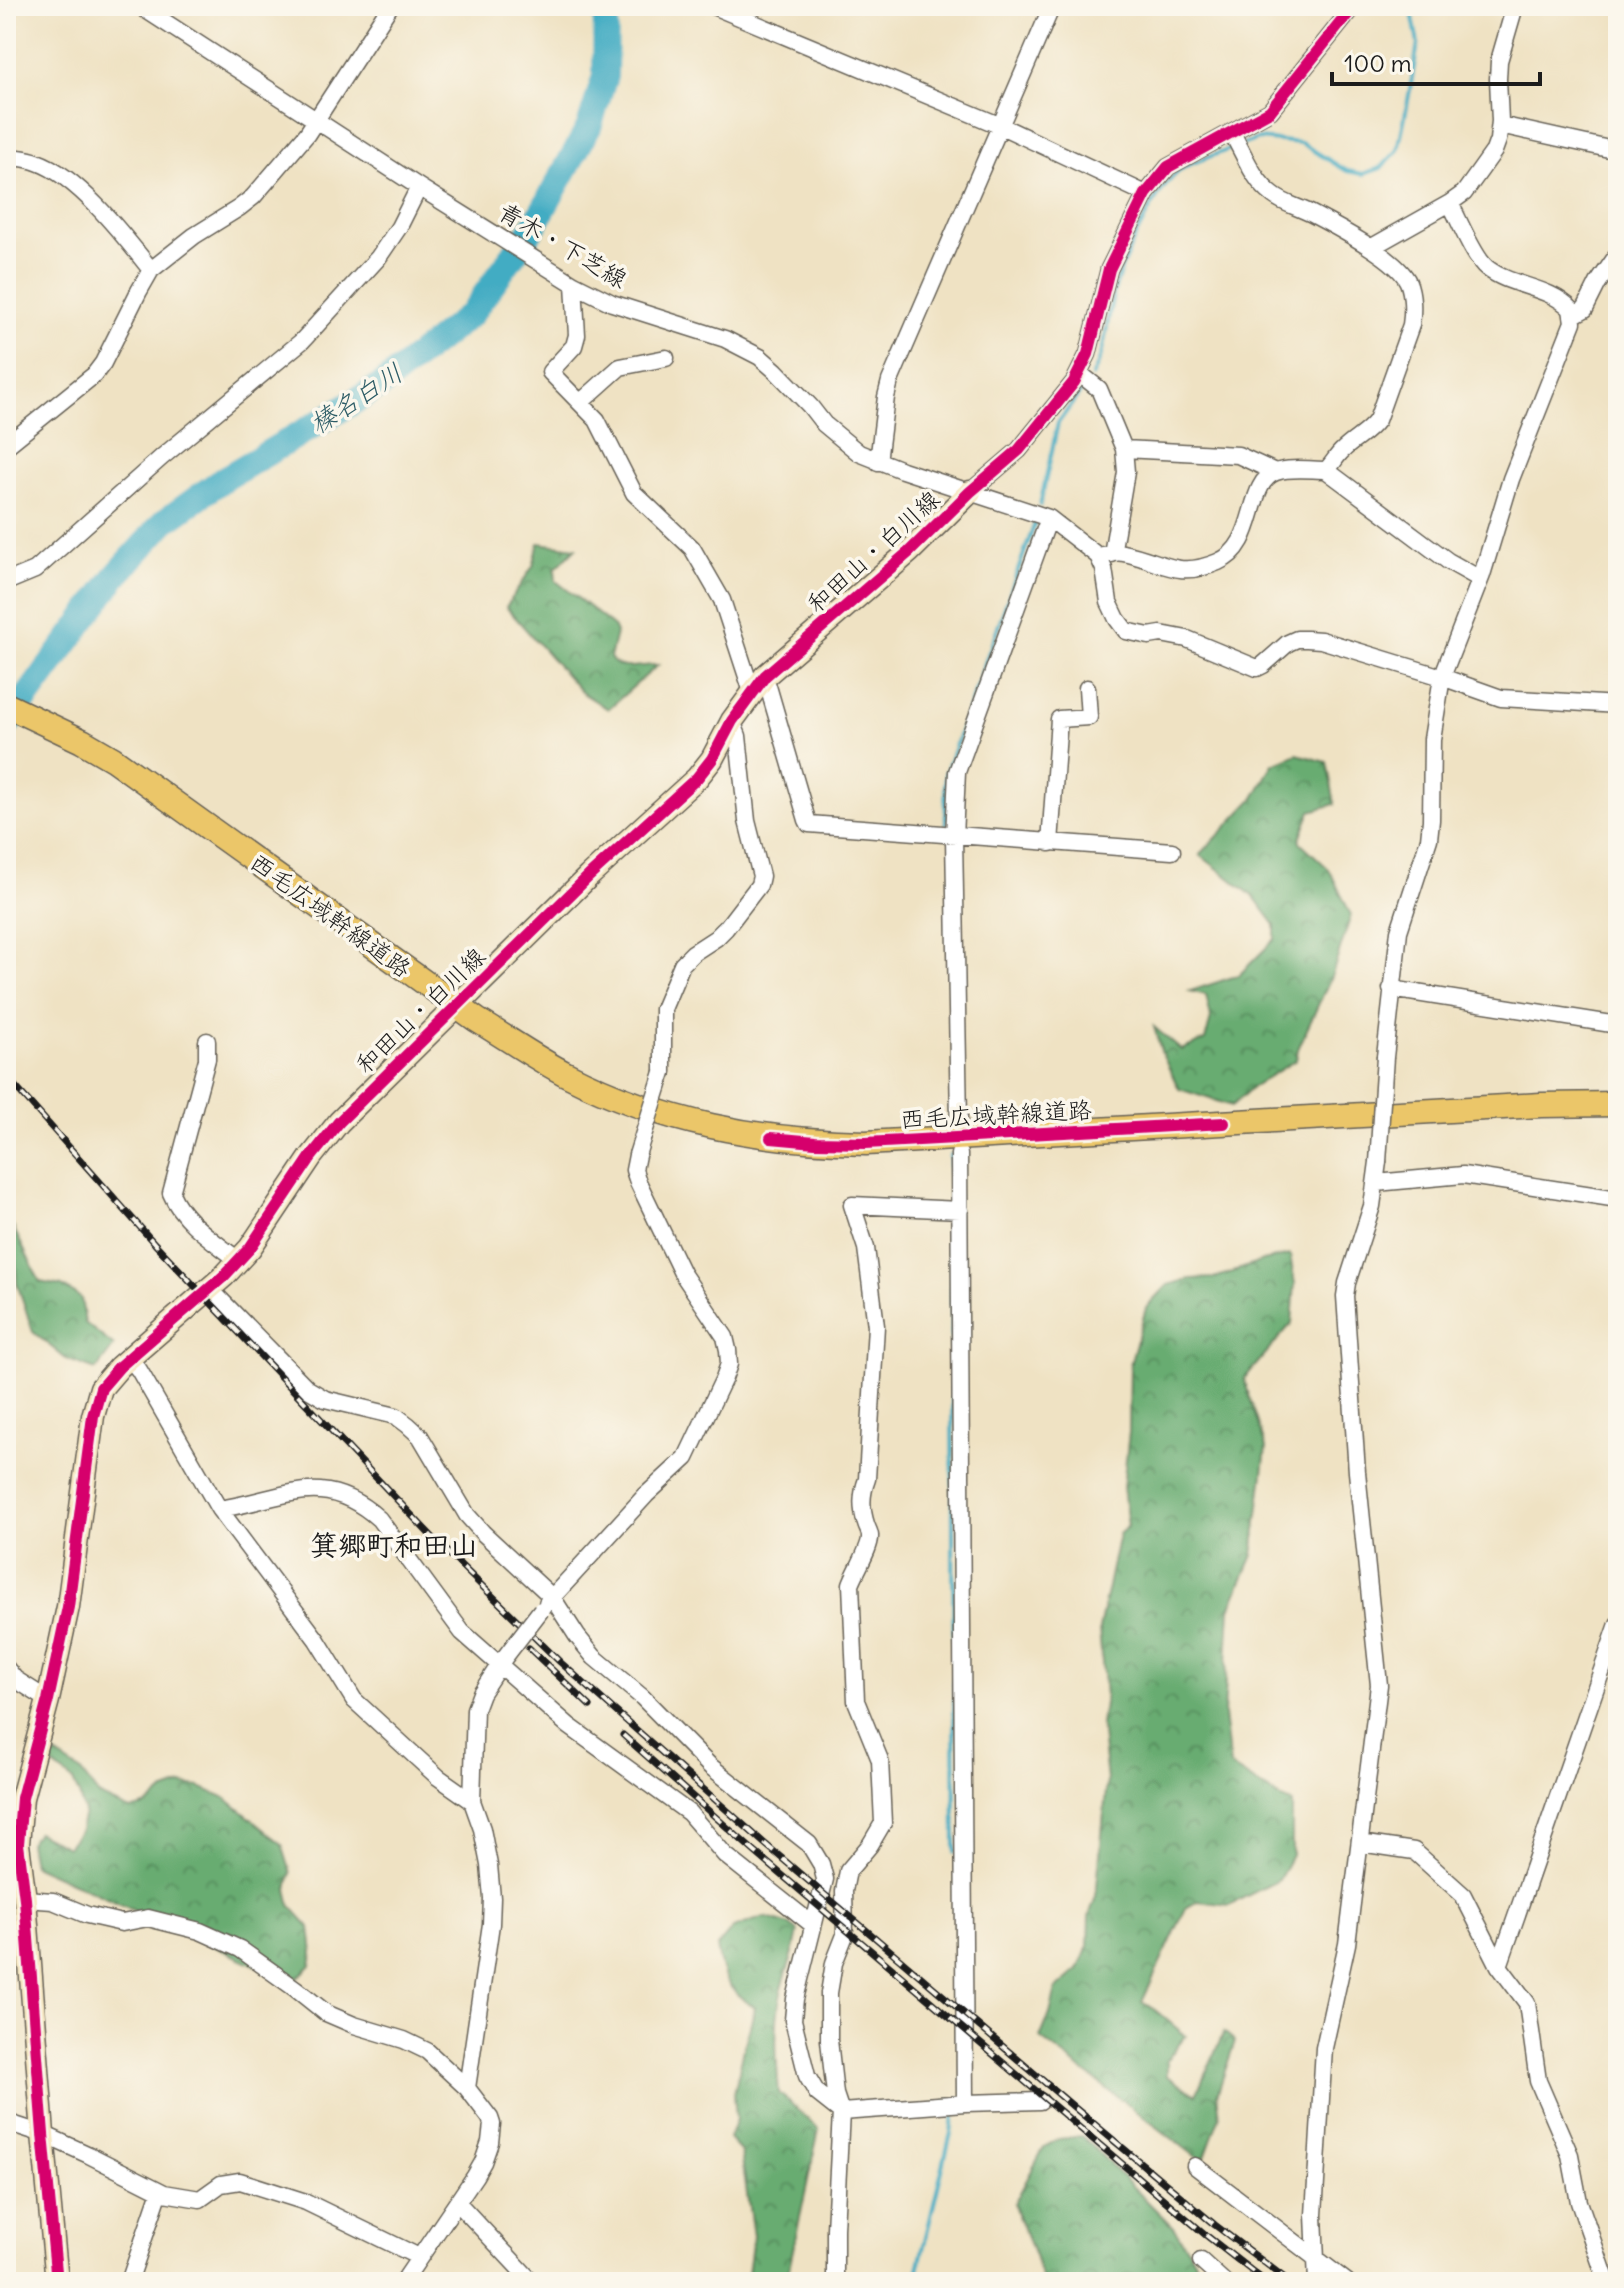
<svg xmlns="http://www.w3.org/2000/svg" width="1624" height="2288" viewBox="0 0 1624 2288" font-family="Delius,'Klee One',sans-serif">
  <style>
    .forest { fill: url(#forest-crowns); stroke: #426446; stroke-width: 2 }
    .lines { fill: none; stroke-linecap: round; stroke-linejoin: round }
    .stream { stroke: #43acc3; stroke-width: 4 }
    .river { stroke: #43acc3; stroke-width: 26 }
    .street-casing { stroke: #666156; stroke-width: 19 }
    .secondary-casing { stroke: #666156; stroke-width: 25 }
    .primary-casing { stroke: #666156; stroke-width: 27 }
    .street { stroke: #fff; stroke-width: 16 }
    .secondary { stroke: #f7e8c3; stroke-width: 22 }
    .primary { stroke: #ebc669; stroke-width: 24 }
    .rail-casing { stroke: #1c1c1c; stroke-width: 7 }
    .rail { stroke: #fbf7ec; stroke-width: 4; stroke-dasharray: 12; stroke-linecap: butt }
    .street-bridge-casing { stroke: #666156; stroke-width: 19; stroke-linecap: butt }
    .street-bridge { stroke: #fff; stroke-width: 16 }
    .cycleway-casing { stroke: #fbf7ec; stroke-width: 17 }
    .cycleway { stroke: #d6006c; stroke-width: 12 }
    .labels { text-anchor: middle; dominant-baseline: central; stroke-width: 7; stroke-linejoin: round; paint-order: stroke }
    .street-label { font-size: 24px; fill: #1c1c1c; stroke: #fbf7ec }
    .water-label { font-size: 26px; font-style: italic; fill: #2e5d67; stroke: #fbf7ec }
    .quarter-label { font-size: 28px; font-weight: bold; fill: #1c1c1c; stroke: #fbf7ec }
  </style>
  <defs>
    <pattern id="forest-crowns" width="20" height="18" patternUnits="userSpaceOnUse" patternTransform="scale(2)"><rect width="20" height="18" fill="#68ac71"/><path d="M2 6a3 3 0 1 1 6 0M12 15a3 3 0 1 1 6 0" fill="none" stroke="#558b5c"/></pattern>
  </defs>
  <rect width="100%" height="100%" fill="#fbf7ec"/>
  <filter id="ink" filterUnits="userSpaceOnUse"><feTurbulence type="fractalNoise" baseFrequency=".0125" numOctaves="2"/><feDisplacementMap in="SourceGraphic" scale="16" xChannelSelector="R" yChannelSelector="G"/><feConvolveMatrix kernelMatrix="1 2 1 2 8 2 1 2 1" color-interpolation-filters="sRGB"/></filter>
  <filter id="wash" filterUnits="userSpaceOnUse"><feTurbulence type="fractalNoise" baseFrequency=".006" numOctaves="4" result="noise"/><feDisplacementMap in="SourceGraphic" scale="32" xChannelSelector="R" yChannelSelector="G"/><feGaussianBlur stdDeviation="1.8" result="paint"/><feColorMatrix in="noise" values="0 0 0 0 0 0 0 0 0 0 0 0 0 0 0 0 0 1.4 0 .05"/><feComposite in="paint" operator="in"/></filter>
  <g filter="url(#wash)">
    <rect width="100%" height="100%" fill="#efe2c3"/>
    <path class="forest" d="M 539,543 L 576,548 L 555,569 L 556,581 L 613,626 L 616,633 L 610,658 C 620,674 641,664 658,665 L 608,709 L 581,692 L 506,607 L 533,566 Z
      M 1297,754 L 1327,762 L 1335,804 L 1311,811 L 1299,841 L 1329,869 L 1351,915 L 1332,975 L 1298,1049 L 1296,1060 L 1251,1088 L 1232,1106 L 1179,1089 L 1162,1054 L 1154,1027 L 1181,1050 L 1205,1040 L 1211,1018 L 1206,995 L 1190,991 L 1239,975 L 1275,939 L 1275,925 L 1254,897 L 1200,855 L 1254,798 L 1273,764 Z
      M 6,1205 L 12,1225 L 40,1282 L 62,1286 L 81,1298 L 85,1323 L 114,1346 L 96,1370 L 66,1359 L 33,1332 L 17,1283 L 15,1257 L 6,1241 Z
      M 1290,1255 L 1295,1284 L 1292,1323 L 1244,1379 L 1266,1448 L 1253,1555 L 1230,1609 L 1224,1714 L 1230,1766 L 1281,1799 L 1292,1803 L 1292,1855 L 1279,1880 L 1229,1905 L 1198,1901 L 1186,1908 L 1142,2002 L 1155,2010 L 1186,2036 L 1167,2059 L 1167,2076 L 1196,2095 L 1224,2032 L 1235,2041 L 1217,2095 L 1220,2116 L 1203,2162 L 1040,2038 L 1050,2014 L 1056,1989 L 1078,1970 L 1088,1947 L 1089,1916 L 1096,1896 L 1107,1781 L 1101,1724 L 1105,1696 L 1099,1629 L 1119,1534 L 1128,1526 L 1123,1487 L 1129,1432 L 1130,1365 L 1146,1308 L 1168,1285 L 1190,1279 L 1215,1278 L 1263,1261 Z
      M 48,1750 L 80,1771 L 99,1796 L 130,1810 L 148,1805 L 163,1792 L 182,1785 L 200,1787 L 226,1798 L 282,1844 L 291,1873 L 287,1889 L 291,1906 L 310,1927 L 313,1954 L 311,1965 L 293,1982 L 33,1865 L 29,1843 L 37,1832 L 67,1847 L 80,1830 L 84,1813 L 79,1795 L 73,1781 L 46,1760 Z
      M 764,1917 L 790,1925 L 798,1931 C 795,1952 786,1971 781,1992 C 774,2026 776,2058 779,2093 L 819,2129 L 786,2282 L 747,2282 L 753,2236 L 741,2152 L 729,2139 L 736,2119 L 734,2093 L 745,2044 L 755,2008 C 729,1991 722,1979 717,1947 L 733,1928 Z
      M 1082,2136 L 1173,2227 L 1188,2249 L 1206,2282 L 1042,2282 C 1037,2255 1022,2231 1014,2204 L 1044,2147 L 1059,2139 Z"/>
    <g class="lines">
      <path class="stream" d="M 1244,144 L 1258,139 L 1301,143 L 1347,171 L 1363,174 L 1381,168 L 1398,150 L 1407,106 L 1418,44 L 1411,6
        M 1092,376 C 1107,351 1106,319 1114,292 C 1122,260 1156,186 1183,168 C 1199,159 1219,154 1235,147
        M 1040,505 L 1058,423 L 1087,383
        M 946,824 L 945,775 L 1036,520
        M 951,1105 L 951,1122
        M 950,1155 L 951,1204
        M 951,1213 L 955,1852
        M 915,2282 L 951,2133 L 954,2109"/>
      <path class="river" d="M 6,726 L 115,577 L 164,522 L 222,480 L 382,385 L 471,314 L 534,226 L 589,127 L 605,76 L 606,12 L 608,6"/>
    </g>
  </g>
  <g filter="url(#ink)">
    <g class="lines">
      <defs>
        <path id="street" d="M 140,6 L 419,187 L 574,284 L 612,303 L 725,339 L 760,357 L 776,371 L 810,406 L 824,424 L 859,453 L 902,470 L 1049,518 L 1098,556 L 1104,569 L 1109,602 L 1117,619 L 1126,631 L 1149,636 L 1161,634 L 1187,639 L 1257,668 L 1263,665 L 1288,643 L 1297,639 L 1307,639 L 1321,640 L 1442,677 L 1501,698 L 1618,705
          M 713,6 L 1001,126 L 1146,194
          M 1500,125 L 1618,151
          M 6,156 C 16,158 28,158 37,162 C 78,176 125,237 151,270
          M 1372,247 L 1450,203 L 1464,193 L 1494,151 L 1498,140 L 1500,121 L 1498,79 L 1499,61 L 1515,6
          M 574,284 L 577,335 L 574,346 L 550,372 L 597,420 L 634,493 L 692,548 L 722,600 L 752,692
          M 1574,315 L 1585,309 L 1598,283 L 1618,254
          M 1079,373 L 1099,389 L 1124,449 L 1238,455 L 1275,472
          M 581,402 L 620,367 L 666,358
          M 6,446 L 94,375 L 103,363 L 139,291 L 151,270 L 194,236 L 239,208 L 253,197 L 307,134 L 390,6
          M 878,462 L 886,397 L 890,381 L 1052,6
          M 1326,470 L 1448,561 L 1480,579
          M 970,492 L 1019,450 L 1074,382 L 1088,354 L 1109,269 L 1146,194 L 1168,167 L 1270,111 L 1354,6
          M 1112,554 L 1126,472 L 1124,449
          M 1098,556 C 1106,555 1115,551 1123,553 C 1162,560 1175,580 1218,562 C 1259,545 1245,483 1276,472 C 1290,467 1311,470 1326,470 C 1333,464 1336,456 1343,450 C 1354,439 1368,433 1377,420 L 1411,325 C 1413,312 1413,294 1408,282 C 1398,259 1335,226 1312,214 C 1299,207 1284,204 1273,195 C 1253,180 1244,154 1232,133
          M 6,582 L 35,570 L 162,457 L 302,341 L 378,258 L 399,227 L 419,187
          M 765,676 L 807,820 L 809,824 L 1172,851
          M 1050,843 L 1059,719 L 1089,717 L 1087,688
          M 1391,989 L 1618,1025
          M 207,1041 L 207,1059 L 171,1193 C 183,1222 214,1241 238,1260
          M 1385,1057 L 1399,931 L 1429,839 L 1431,820 L 1432,739 L 1442,677 L 1482,575 L 1511,479 L 1573,322 L 1571,309 C 1549,286 1511,287 1487,268 C 1474,258 1459,220 1450,203
          M 663,1072 L 663,1009 L 682,964 L 693,953 L 716,938 L 726,928 L 759,885 L 761,876 L 747,821 L 738,736 L 732,721
          M 959,1122 L 954,837 L 957,772 L 1049,518
          M 959,1154 L 965,2103
          M 1376,1183 L 1463,1175 L 1618,1199
          M 210,1289 L 308,1389 L 325,1399 L 396,1416 L 408,1425 L 420,1436 L 467,1515 L 483,1533 L 552,1597 L 577,1636 L 594,1657 L 642,1697 L 710,1766 L 809,1844 L 821,1864 L 825,1879 L 795,1999 L 793,2020 L 807,2076 L 817,2093 L 841,2112 L 965,2103 L 1040,2101
          M 129,1358 L 139,1370 L 219,1509 L 317,1640 L 354,1700 L 438,1777 L 472,1801
          M 219,1509 C 283,1500 322,1468 379,1519 L 462,1632 L 569,1726 L 689,1813 L 725,1855 L 813,1925
          M 547,1603 L 646,1495 L 686,1458 L 724,1378 L 729,1364 L 728,1350 L 725,1337 L 682,1273 L 638,1182 L 634,1170 L 637,1155
          M 6,1668 L 15,1679 L 48,1700
          M 1360,1843 L 1414,1851 L 1463,1895 L 1499,1966 L 1527,2003 L 1538,2081 L 1570,2155 L 1579,2202 L 1607,2282
          M 25,1899 L 53,1901 L 87,1915 L 122,1923 L 148,1918 L 200,1931 L 240,1949 L 296,1989 L 326,2013 L 354,2025 L 404,2040 L 427,2051 L 467,2088 L 490,2118 L 492,2124 L 490,2142 L 483,2162 L 475,2176 L 403,2282
          M 1499,1966 L 1618,1624
          M 467,2088 L 491,1924 L 492,1898 L 489,1865 L 482,1829 L 472,1801 L 475,1709 L 481,1693 L 504,1658
          M 6,2122 L 43,2134 L 89,2155 L 164,2193 L 200,2199 L 221,2184 L 240,2181 L 306,2202 L 419,2257
          M 1195,2166 L 1347,2282
          M 458,2203 L 532,2282
          M 1201,2261 L 1224,2282
          M 129,2282 L 160,2191
          M 835,2282 L 835,2229 L 841,2112 L 835,2094 L 829,2040 L 829,1993 L 834,1963 L 845,1935 L 844,1891 L 848,1871 L 870,1845 L 883,1823 L 880,1760 L 856,1701 L 851,1584 C 855,1572 871,1547 870,1536 C 870,1532 867,1528 866,1524 C 861,1508 861,1495 867,1479 L 876,1326 L 866,1248 L 852,1205 L 960,1210
          M 1317,2282 L 1314,2215 L 1324,2048 L 1347,1944 L 1379,1685 L 1357,1472 L 1345,1296 L 1347,1283 L 1372,1206 L 1378,1162"/>
        <path id="secondary" d="M 57,2282 L 43,2134 L 25,1899 L 18,1844 L 22,1798 L 48,1700 L 68,1607 L 93,1416 L 101,1388 L 119,1367 L 224,1276 L 250,1248 L 311,1157 L 339,1122 L 589,876 L 697,778 L 712,759 L 732,721 L 765,676 L 909,552 L 970,492"/>
        <path id="primary" d="M 6,705 L 82,741 L 113,759 L 477,1020 C 507,1038 535,1058 566,1074 C 662,1123 759,1141 866,1143 L 1541,1105 L 1618,1104"/>
      </defs>
      <use href="#street" class="street-casing"/>
      <use href="#secondary" class="secondary-casing"/>
      <use href="#primary" class="primary-casing"/>
      <use href="#street" class="street"/>
      <use href="#secondary" class="secondary"/>
      <use href="#primary" class="primary"/>
      <defs>
        <path id="rail" d="M 6,1076 L 155,1244 L 437,1542 L 560,1662 L 764,1843 L 1075,2108 L 1215,2225 L 1290,2282
          M 529,1648 L 590,1706
          M 623,1735 L 755,1852 L 1207,2236 L 1266,2282"/>
      </defs>
      <use href="#rail" class="rail-casing"/>
      <use href="#rail" class="rail"/>
      <defs>
        <path id="street-bridge" d="M 637,1155 L 663,1072
          M 1378,1162 L 1385,1057
          M 505,1657 L 541,1610"/>
      </defs>
      <use href="#street-bridge" class="street-bridge-casing"/>
      <use href="#street-bridge" class="street-bridge"/>
      <defs>
        <path id="cycleway" d="M 771,1138 L 815,1142 L 866,1143 L 1224,1123
          M 57,2282 L 43,2134 L 25,1899 L 18,1844 L 22,1798 L 48,1700 L 68,1607 L 93,1416 L 101,1388 L 119,1367 L 224,1276 L 250,1248 L 311,1157 L 339,1122 L 589,876 L 697,778 L 712,759 L 732,721 L 765,676 L 909,552 L 970,492 L 1019,450 L 1074,382 L 1088,354 L 1109,269 L 1146,194 L 1168,167 L 1270,111 L 1354,6"/>
      </defs>
      <use href="#cycleway" class="cycleway-casing"/>
      <use href="#cycleway" class="cycleway"/>
    </g>
  </g>
  <g class="labels">
    <g class="street-label">
      <text transform="translate(563 245) rotate(30)">青木・下芝線</text>
      <text transform="translate(873 551) rotate(-42)">和田山・白川線</text>
      <text transform="translate(331 915) rotate(36)">西毛広域幹線道路</text>
      <text transform="translate(420 1010) rotate(-44)">和田山・白川線</text>
      <text transform="translate(996 1114) rotate(-3)">西毛広域幹線道路</text>
    </g>
    <g class="water-label">
      <text transform="translate(356 398) rotate(-33)">榛名白川</text>
    </g>
    <g class="quarter-label">
      <text x="394" y="1545">箕郷町和田山</text>
    </g>
  </g>
  <rect width="1624" height="2288" fill="none" stroke="#fbf7ec" stroke-width="32"/>
  <path d="M1332 72v12h208v-12" fill="none" stroke="#1c1c1c" stroke-width="4"/>
  <text x="1344" y="72" font-size="24" fill="#1c1c1c" stroke="#fbf7ec" stroke-width="6" paint-order="stroke">100 m</text>
</svg>
